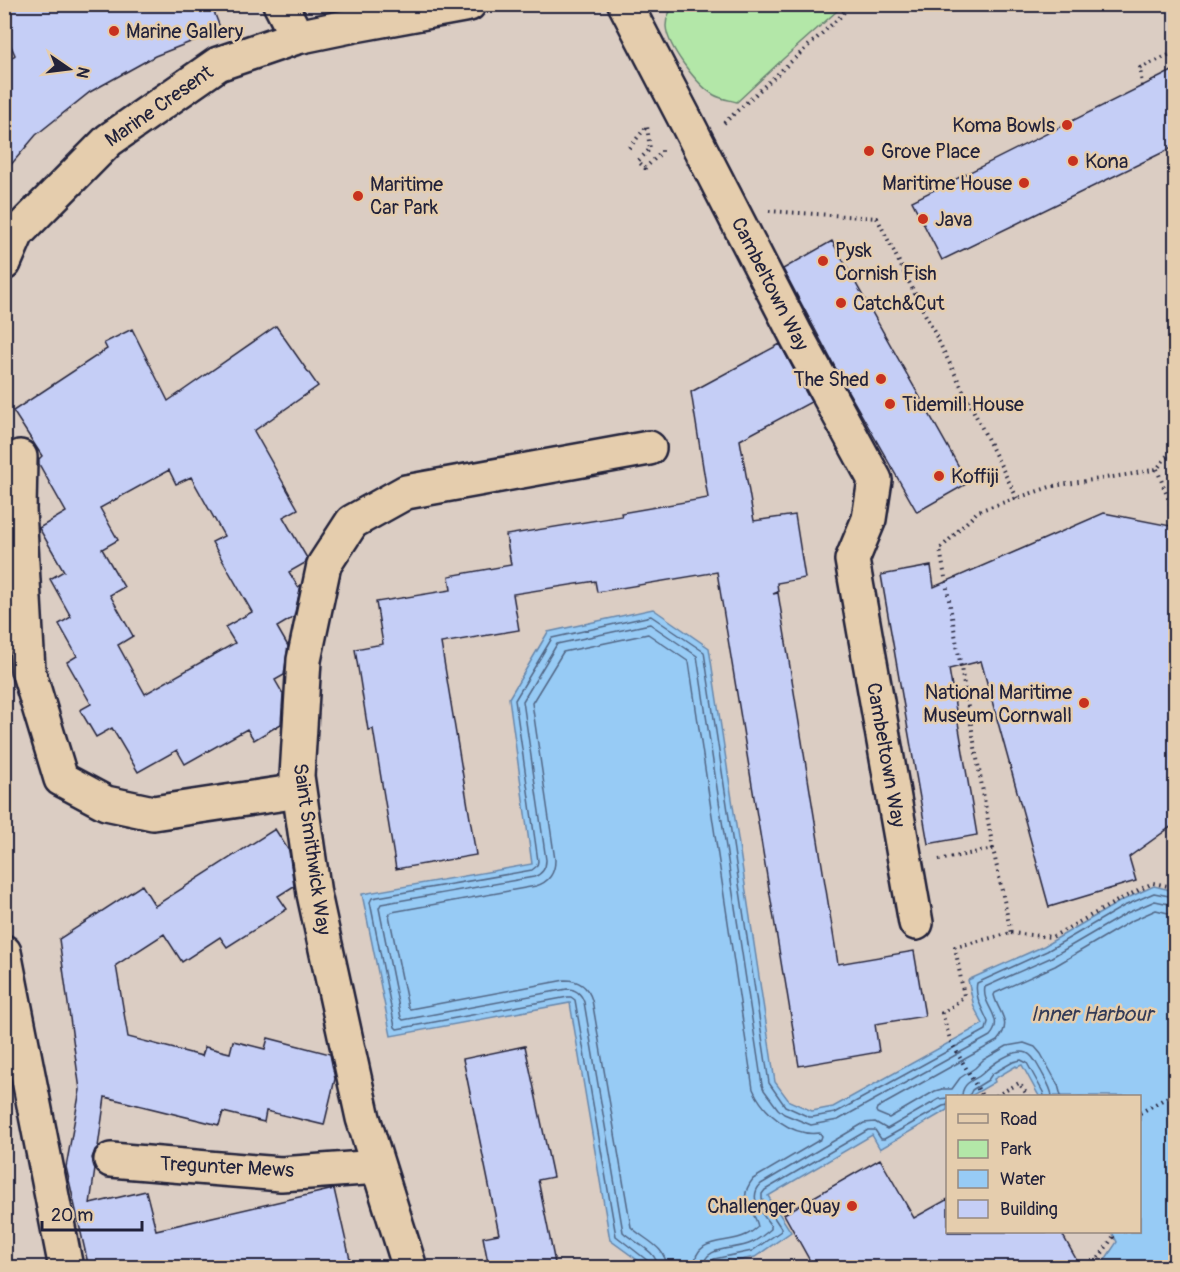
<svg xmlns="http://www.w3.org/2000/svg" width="1180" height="1272" viewBox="0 0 1180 1272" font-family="Pangolin,sans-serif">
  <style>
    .green { fill: #b3e7a8; stroke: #6a8472; stroke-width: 1.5 }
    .water { fill: #97cbf5; stroke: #6887ab; stroke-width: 1.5 }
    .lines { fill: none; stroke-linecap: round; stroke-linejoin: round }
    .shore { stroke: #516685; stroke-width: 1.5 }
    .building { fill: #c5cef6; stroke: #22223b; stroke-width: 1.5; fill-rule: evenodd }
    .street-casing { stroke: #22223b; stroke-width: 38 }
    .secondary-casing { stroke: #22223b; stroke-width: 38 }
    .path { stroke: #22223b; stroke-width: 4; stroke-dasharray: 1.5 4.5; stroke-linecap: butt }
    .street { stroke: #e5cdad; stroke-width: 33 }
    .secondary { stroke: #e5cdad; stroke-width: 33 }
    .poi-dot { fill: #c8321e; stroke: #e5cdad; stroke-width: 2 }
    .labels { text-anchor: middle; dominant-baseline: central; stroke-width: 5; stroke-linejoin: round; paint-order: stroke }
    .poi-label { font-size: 20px; fill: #22223b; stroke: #e5cdad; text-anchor: start }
    .street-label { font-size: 20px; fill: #22223b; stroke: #e5cdad }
    .water-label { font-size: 21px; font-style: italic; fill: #343b57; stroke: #e5cdad }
  </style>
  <rect width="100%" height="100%" fill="#dbcdc3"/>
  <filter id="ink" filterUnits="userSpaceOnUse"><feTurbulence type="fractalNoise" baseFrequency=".0167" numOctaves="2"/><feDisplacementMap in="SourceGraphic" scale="12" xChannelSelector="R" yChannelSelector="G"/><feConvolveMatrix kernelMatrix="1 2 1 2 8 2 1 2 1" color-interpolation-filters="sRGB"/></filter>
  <g filter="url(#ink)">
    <path class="green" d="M 675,4 L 842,4 L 842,5 L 837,11 L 783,59 L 737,102 C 730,100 721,99 714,95 C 697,85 667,46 666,26 C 666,17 670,11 675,4 Z"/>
    <path class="water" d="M 653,609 L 709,648 L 775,1082 L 789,1101 L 812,1111 L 833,1107 L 983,1024 L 974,1007 L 968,980 L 1044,946 L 1121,901 L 1154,886 L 1170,890 L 1175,888 L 1175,1267 L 1100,1267 L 1117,1242 L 1112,1232 L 1140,1232 L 1140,1096 L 1039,1096 L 1022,1065 L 1017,1067 L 1016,1066 L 994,1079 L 995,1082 L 971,1096 L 948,1096 L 947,1110 L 880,1149 L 872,1135 L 768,1196 L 791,1232 L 755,1257 L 702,1268 L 647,1267 L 610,1240 L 570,1003 L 391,1036 L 362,894 L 532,864 L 509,698 L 548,632 Z"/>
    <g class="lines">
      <path class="shore" d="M 962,1096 C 962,1092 962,1091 964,1088 C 968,1080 977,1079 982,1074 C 991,1065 1013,1048 1027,1053 C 1034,1056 1037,1065 1041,1071 C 1045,1079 1051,1087 1052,1096
        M 969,1096 L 972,1090 L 988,1080 L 992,1074 L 1013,1062 L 1021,1060 L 1027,1063 L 1043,1092 L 1044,1096
        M 1061,1096 L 1058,1085 L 1041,1054 L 1035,1047 L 1024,1043 L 1007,1046 L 983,1060 L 975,1068 L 960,1078 L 952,1089 L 942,1089 L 935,1091 L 889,1118 L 877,1113 L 876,1111 L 877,1108 L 997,1041 C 1014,1022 998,1013 994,995 L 995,993 L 1055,966 L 1131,921 L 1156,910 L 1168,913 L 1176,912
        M 650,1268 L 648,1261 L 616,1236 L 575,1000 L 571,997 L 568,997 L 397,1029 L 395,1027 L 370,902 L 372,898 L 532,870 L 537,866 L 538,861 L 515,700 L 552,638 L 651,616 L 704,652 L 769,1083 L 785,1106 L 809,1117 L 813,1117 L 835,1113 L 986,1030 L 988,1022 C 983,1010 974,996 977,983 L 1047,951 L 1124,906 L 1154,893 L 1169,896 L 1176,894
        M 658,1268 C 657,1250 634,1243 623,1232 L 584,1002 C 581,993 575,989 567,989 L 403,1020 L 401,1018 L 379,908 L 381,904 L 534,877 C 542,874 546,869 546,860 L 523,701 L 557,644 L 650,624 L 697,656 L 762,1085 L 764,1090 L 778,1109 L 784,1114 L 811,1125 L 838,1120 L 990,1036 C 1006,1018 981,1006 985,987 L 1050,958 L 1127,913 L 1155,901 L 1169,904 L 1176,903
        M 667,1268 C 666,1246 644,1240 631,1227 L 592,1000 C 588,987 579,980 565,980 L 410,1009 L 408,1007 L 389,915 L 392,912 L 536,886 C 549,882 555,873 555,860 L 532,703 L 563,652 L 648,634 L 689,662 L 753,1089 C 764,1114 792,1137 820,1133 L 822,1136 L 821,1139 L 753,1179 C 735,1202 755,1208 758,1227 C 755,1229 751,1233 746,1235 C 726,1245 695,1235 694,1268
        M 703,1268 C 704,1244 735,1251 751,1243 C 758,1240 765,1234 771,1229 L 771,1226 C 762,1213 747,1198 761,1184 L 864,1123 L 875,1122 L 887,1129 L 939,1099 L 948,1098
        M 710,1268 L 711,1263 L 714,1259 L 752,1251 L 781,1231 L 781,1228 L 762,1199 L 762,1194 L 765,1190 L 868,1130 L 875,1130 L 881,1139 L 884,1139 L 943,1106 L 948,1105"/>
    </g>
    <path class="building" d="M 4,4 L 211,4 L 221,30 L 155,56 L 90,92 L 36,135 L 4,173 L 4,65 L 15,55 L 4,30 Z
      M 1176,69 L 1176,146 L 942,260 L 912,201 Z
      M 832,241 L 968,483 L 917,512 L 844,384 L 783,269 Z
      M 276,326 L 318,386 L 254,431 L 298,509 L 283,517 L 307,558 L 305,563 L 289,572 L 298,587 L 301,585 L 294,617 L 277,627 L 288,646 L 284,675 L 275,680 L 283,694 L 281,724 L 254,740 L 247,729 L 185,764 L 177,750 L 138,772 L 112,728 L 96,737 L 80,710 L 91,704 L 67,662 L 77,656 L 59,624 L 71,617 L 50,579 L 64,571 L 39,528 L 66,512 L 39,464 L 39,459 L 42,456 L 13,411 L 107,349 L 104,343 L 132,329 L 168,401 ZM 169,470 L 176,484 L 191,477 L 224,536 L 212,542 L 252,612 L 225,627 L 235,643 L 145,694 L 118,645 L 133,636 L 110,595 L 124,587 L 102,549 L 118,540 L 100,508 Z
      M 780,344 L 811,402 L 740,440 L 754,521 L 795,515 L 805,578 L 777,583 L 778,592 L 773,594 L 778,593 L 838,964 L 914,951 L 925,1016 L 875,1024 L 879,1052 L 799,1066 L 784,974 L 783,974 L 717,572 L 597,592 L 595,581 L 513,594 L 519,630 L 441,643 L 476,855 L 396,869 L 373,729 L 368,730 L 355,649 L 383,644 L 376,602 L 451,590 L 449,576 L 511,565 L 506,535 L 622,516 L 621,513 L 708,498 L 691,392 Z
      M 1104,513 L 1176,527 L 1176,823 L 1129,857 L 1136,881 L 1049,907 L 981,661 L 949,669 L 977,835 L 928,844 L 881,575 L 931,566 L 934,587 Z
      M 275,829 L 289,851 L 294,886 L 278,896 L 287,909 L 227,947 L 220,937 L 182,962 L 164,934 L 116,965 L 128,1037 L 202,1056 L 205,1047 L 230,1053 L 233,1041 L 265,1049 L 268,1038 L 330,1054 L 335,1079 L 324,1125 L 266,1111 L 264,1122 L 223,1112 L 219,1125 L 105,1097 L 98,1147 L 95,1150 L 92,1158 L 95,1169 L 90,1204 L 146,1191 L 156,1230 L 334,1189 L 352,1268 L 89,1268 L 66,1167 L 80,1090 L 59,939 L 142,885 L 155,906 Z
      M 525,1046 L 553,1177 L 538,1180 L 556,1268 L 489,1268 L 483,1237 L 499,1234 L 463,1059 Z
      M 880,1159 L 914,1218 L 948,1199 L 948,1232 L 1061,1232 L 1081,1268 L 814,1268 L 784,1214 Z"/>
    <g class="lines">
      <defs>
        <path id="street" d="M 625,4 L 685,119 L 796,335 L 875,480 L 869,519 L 852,560 L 916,923
          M 20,457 L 19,510 L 28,670 L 61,779 L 106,803 L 153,813 L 299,791
          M 111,1160 L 281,1174 L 378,1167
          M 410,1268 L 363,1118 L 314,894 L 297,776 L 304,660 L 324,565 L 352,522 L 406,492 L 649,448"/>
        <path id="secondary" d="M 280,4 L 297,37
          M 4,263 L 17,233 L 109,140 L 218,64 L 297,37 L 355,25 L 469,4
          M 4,952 L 66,1268"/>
      </defs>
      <use href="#street" class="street-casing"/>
      <use href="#secondary" class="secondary-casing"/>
      <path class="path" d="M 1142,86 L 1140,68 L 1176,52
        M 724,123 L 841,16 L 850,4
        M 629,148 L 647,126 L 650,149 L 638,161 L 645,168 L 662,152 L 662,149
        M 769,211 L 877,218 L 1017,498
        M 1157,469 L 1176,519
        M 993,849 L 940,549 L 978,511 L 1053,486 L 1132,474 L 1157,469 L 1176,444
        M 939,860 L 993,849 L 1011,933 L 955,947 L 964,996 L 953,1006 L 942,1013 L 951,1042 L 982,1096
        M 1170,890 L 1176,888
        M 1011,933 L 1052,937 L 1119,900 L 1153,883 L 1168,886
        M 996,1096 L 1019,1083 L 1028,1096
        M 1140,1113 L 1176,1092
        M 1092,1268 L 1113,1237 L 1110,1232"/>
      <use href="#street" class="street"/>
      <use href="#secondary" class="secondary"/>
    </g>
  </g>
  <g class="poi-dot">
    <circle cx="114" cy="31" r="6"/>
    <circle cx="1067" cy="125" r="6"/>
    <circle cx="869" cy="151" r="6"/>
    <circle cx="1073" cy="161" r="6"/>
    <circle cx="1024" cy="183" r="6"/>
    <circle cx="358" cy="196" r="6"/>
    <circle cx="923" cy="219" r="6"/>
    <circle cx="823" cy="261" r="6"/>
    <circle cx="841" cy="303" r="6"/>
    <circle cx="881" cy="379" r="6"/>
    <circle cx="890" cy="404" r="6"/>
    <circle cx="939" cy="476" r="6"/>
    <circle cx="1084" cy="703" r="6"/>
    <circle cx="852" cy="1206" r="6"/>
  </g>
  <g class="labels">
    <g class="poi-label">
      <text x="126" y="31">Marine Gallery</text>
      <text x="1055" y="125" text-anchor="end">Koma Bowls</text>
      <text x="881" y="151">Grove Place</text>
      <text x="1085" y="161">Kona</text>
      <text x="1012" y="183" text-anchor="end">Maritime House</text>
      <text x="370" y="184">Maritime<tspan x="370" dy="23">Car Park</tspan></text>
      <text x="935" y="219">Java</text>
      <text x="835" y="250">Pysk<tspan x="835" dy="23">Cornish Fish</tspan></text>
      <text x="853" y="303">Catch&amp;Cut</text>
      <text x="869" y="379" text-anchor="end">The Shed</text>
      <text x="902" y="404">Tidemill House</text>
      <text x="951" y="476">Koffiji</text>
      <text x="1072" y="692" text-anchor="end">National Maritime<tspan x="1072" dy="23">Museum Cornwall</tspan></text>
      <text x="840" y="1206" text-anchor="end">Challenger Quay</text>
    </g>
    <g class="street-label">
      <text transform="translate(159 106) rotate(-35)">Marine Cresent</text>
      <text transform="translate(770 284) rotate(63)">Cambeltown Way</text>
      <text transform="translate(886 755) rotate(80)">Cambeltown Way</text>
      <text transform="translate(312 849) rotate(82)">Saint Smithwick Way</text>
      <text transform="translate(227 1167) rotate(3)">Tregunter Mews</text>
    </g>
    <g class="water-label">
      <text x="1092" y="1014">Inner Harbour</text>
    </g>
  </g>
  <rect width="1180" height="1272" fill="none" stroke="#e5cdad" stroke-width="24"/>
  <rect x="12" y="12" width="1156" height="1248" fill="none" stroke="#22223b" stroke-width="2" filter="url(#ink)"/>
  <rect x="946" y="1095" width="195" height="138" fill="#e5cdad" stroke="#97897f" stroke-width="1.5"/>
  <rect x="958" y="1114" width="30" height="9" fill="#e5cdad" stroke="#97897f" stroke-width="1.5"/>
  <text x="1000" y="1125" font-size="18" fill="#22223b">Road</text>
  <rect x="958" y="1140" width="30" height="18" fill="#b3e7a8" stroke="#97897f" stroke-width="1.5"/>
  <text x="1000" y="1155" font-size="18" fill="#22223b">Park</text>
  <rect x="958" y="1170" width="30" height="18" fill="#97cbf5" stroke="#97897f" stroke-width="1.5"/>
  <text x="1000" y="1185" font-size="18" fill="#22223b">Water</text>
  <rect x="958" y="1200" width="30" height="18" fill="#c5cef6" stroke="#97897f" stroke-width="1.5"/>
  <text x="1000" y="1215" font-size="18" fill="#22223b">Building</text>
  <g transform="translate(69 69) rotate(104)" stroke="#e5cdad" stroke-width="4.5" paint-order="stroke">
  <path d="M0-4.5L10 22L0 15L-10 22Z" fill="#22223b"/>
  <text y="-9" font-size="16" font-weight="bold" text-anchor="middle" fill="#22223b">N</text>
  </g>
  <path d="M42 1221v9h100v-9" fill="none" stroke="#22223b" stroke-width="3"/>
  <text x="51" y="1221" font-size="18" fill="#22223b" stroke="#e5cdad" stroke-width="4.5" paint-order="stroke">20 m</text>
</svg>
